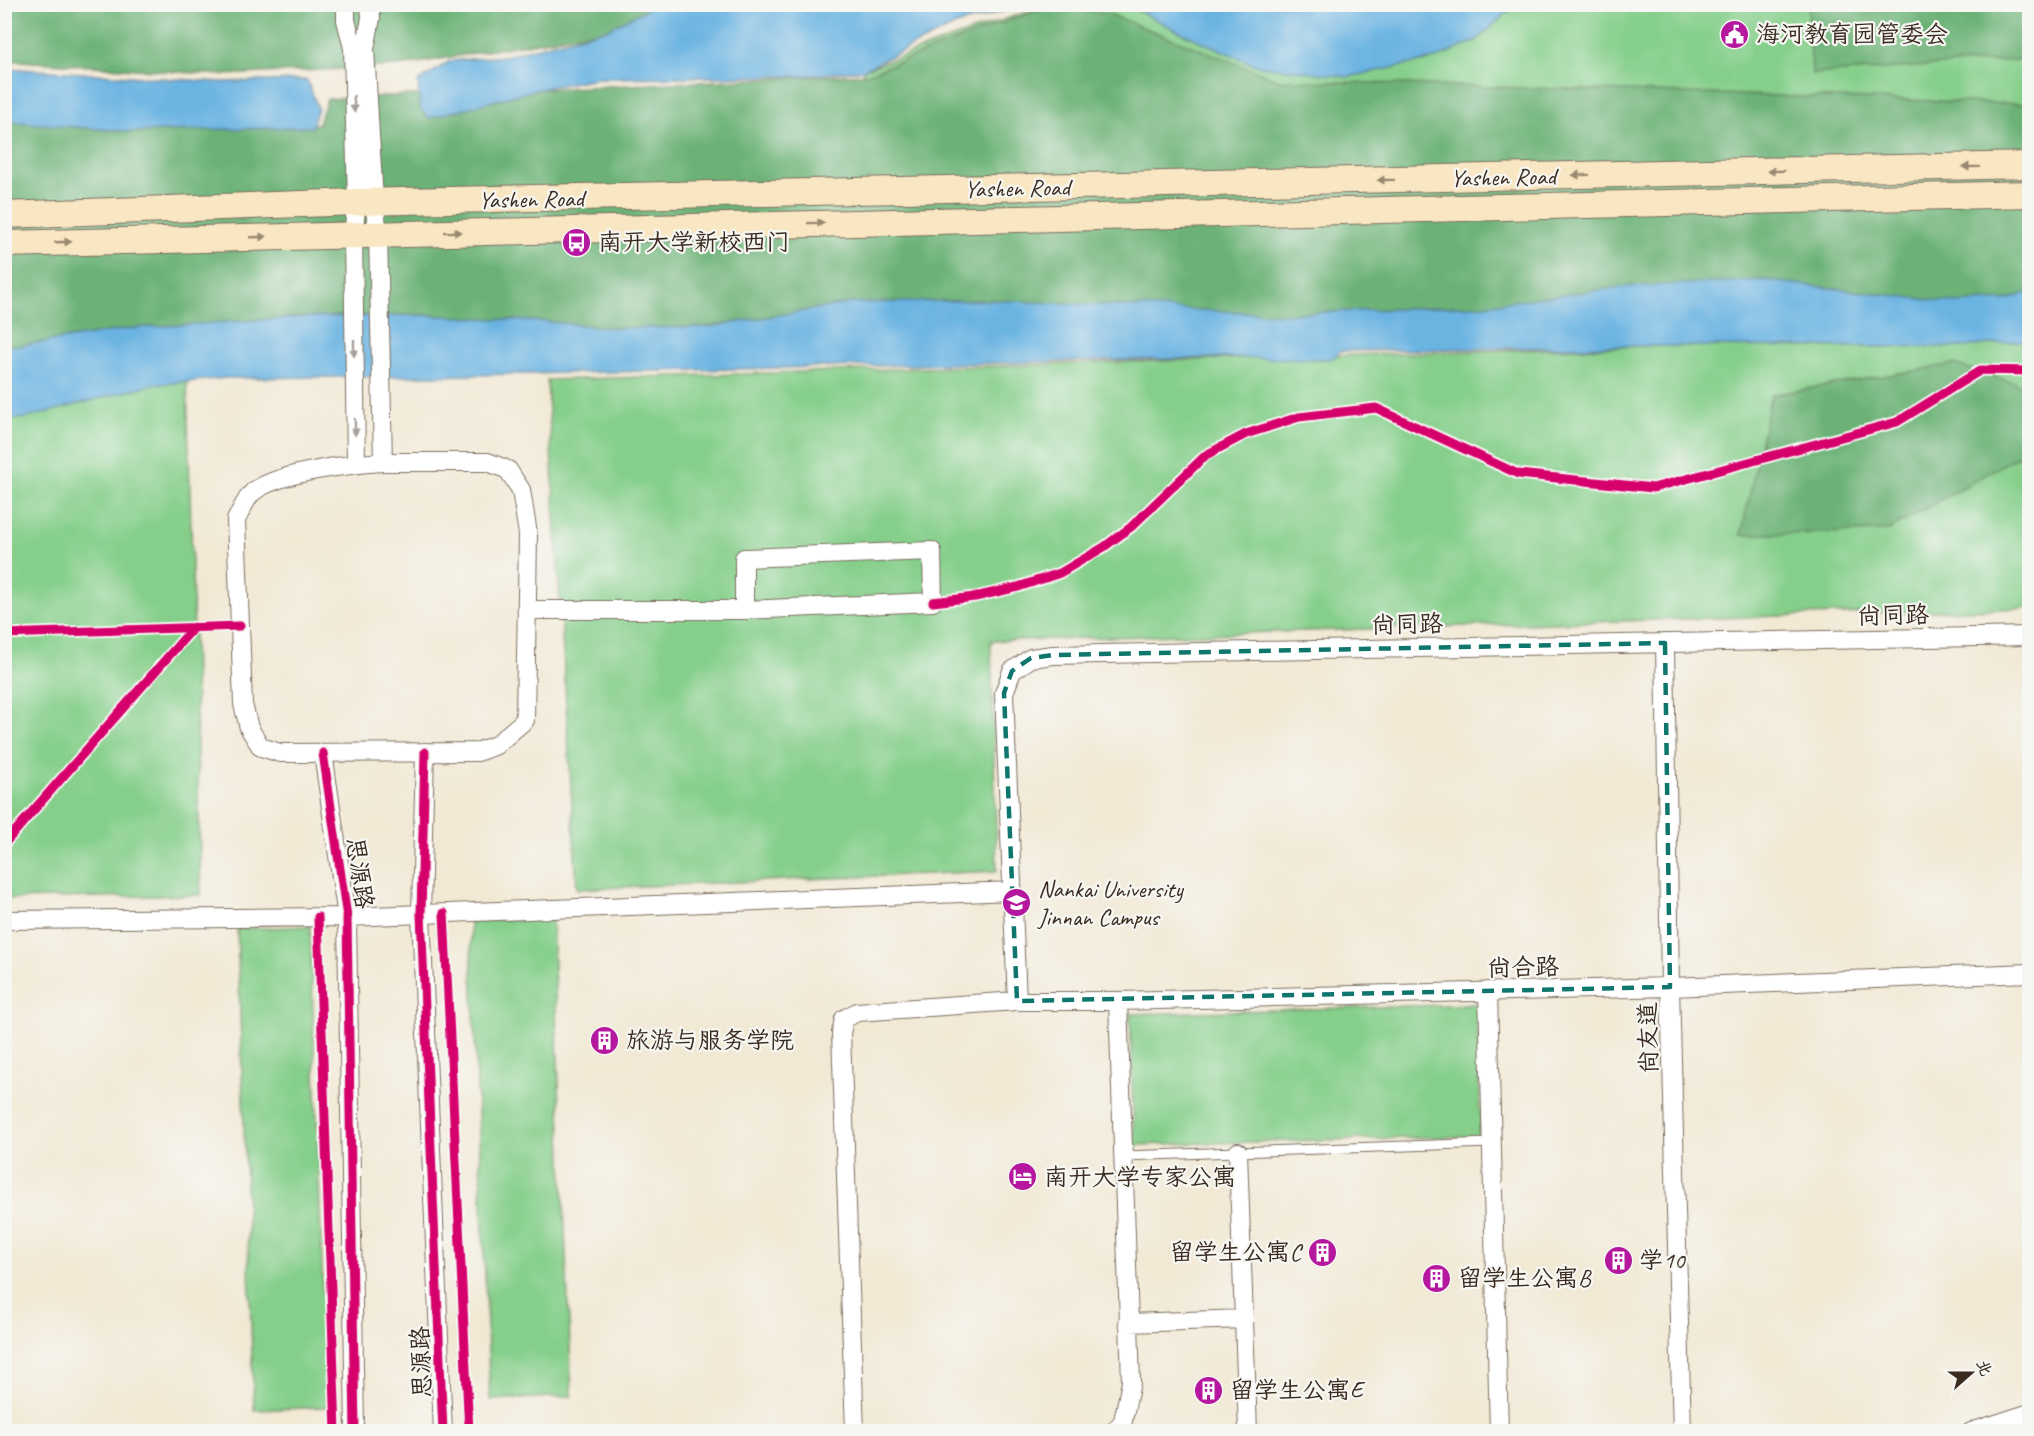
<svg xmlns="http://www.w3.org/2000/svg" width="2034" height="1436" viewBox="0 0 2034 1436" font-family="Caveat,'LXGW WenKai TC',sans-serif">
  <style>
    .green { fill: #85cf8b; stroke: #607c54; stroke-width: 1.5 }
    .forest { fill: #6cb277; stroke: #546e4a; stroke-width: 1.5 }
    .water { fill: #6ab4e2; stroke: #526f80; stroke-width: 1.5 }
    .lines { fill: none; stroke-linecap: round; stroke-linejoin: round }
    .lane-casing { stroke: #7b6d5e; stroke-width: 11 }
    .street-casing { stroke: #7b6d5e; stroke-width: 20 }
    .secondary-casing { stroke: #7b6d5e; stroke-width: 28 }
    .lane { stroke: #fff; stroke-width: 9 }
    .street { stroke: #fff; stroke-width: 18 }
    .secondary { stroke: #f9e7c3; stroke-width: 26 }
    .cycleway-casing { stroke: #f6f6f2; stroke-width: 13 }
    .cycleway { stroke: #d6006c; stroke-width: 9 }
    .oneway { fill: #a79f9a }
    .oneway2 { fill: #9a8870 }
    .marked { fill: none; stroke: #0f766e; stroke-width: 4.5; stroke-dasharray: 12 8; stroke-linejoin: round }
    .labels { text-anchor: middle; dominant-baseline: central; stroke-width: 4.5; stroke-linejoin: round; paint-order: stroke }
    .poi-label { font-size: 24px; fill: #3b2a1e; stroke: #f6f6f2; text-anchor: start }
    .street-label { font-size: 24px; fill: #3b2a1e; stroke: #f6f6f2 }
  </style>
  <rect width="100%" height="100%" fill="#f6f6f2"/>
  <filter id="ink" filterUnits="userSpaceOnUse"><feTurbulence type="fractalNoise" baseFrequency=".0167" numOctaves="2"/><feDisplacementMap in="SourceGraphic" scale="12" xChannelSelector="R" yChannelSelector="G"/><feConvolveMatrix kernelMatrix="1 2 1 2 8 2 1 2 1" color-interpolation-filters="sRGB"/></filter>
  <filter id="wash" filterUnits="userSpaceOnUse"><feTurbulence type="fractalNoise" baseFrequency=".008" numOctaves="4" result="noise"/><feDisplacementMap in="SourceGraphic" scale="24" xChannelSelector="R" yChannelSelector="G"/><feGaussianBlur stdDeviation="1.35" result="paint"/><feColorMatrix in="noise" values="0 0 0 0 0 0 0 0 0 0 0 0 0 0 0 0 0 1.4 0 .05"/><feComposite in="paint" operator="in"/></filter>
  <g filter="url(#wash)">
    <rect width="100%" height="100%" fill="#f2e9d5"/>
    <path class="green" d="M 1048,4 L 2029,5 L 2029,138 L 887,157 L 863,70 Z
      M 2029,334 L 2029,608 L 991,641 L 997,871 L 577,889 L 547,380 Z
      M 187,381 L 201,895 L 5,899 L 4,389 Z
      M 552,918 L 572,1396 L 490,1400 L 470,921 Z
      M 310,926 L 327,1407 L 254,1410 L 237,929 Z
      M 1477,1004 L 1481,1136 L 1134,1145 L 1130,1014 Z"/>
    <path class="forest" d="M 4,5 L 670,5 L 652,22 L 401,66 L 223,75 L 5,60 Z
      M 1808,5 L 2029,5 L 2029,59 L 1812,74 Z
      M 1048,6 L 1109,14 L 1279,80 L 2029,104 L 2029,309 L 5,361 L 5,113 L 16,112 L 318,124 L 327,99 L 867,74 Z
      M 1954,364 L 2029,387 L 2030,446 L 2027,451 L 1887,531 L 1741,535 L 1771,395 Z"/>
    <path class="water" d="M 654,5 L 654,4 L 1025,5 L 956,25 L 863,70 L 804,76 L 596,78 L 535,90 L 429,118 L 420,109 L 418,82 L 450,61 L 504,56 L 608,29 Z
      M 1120,5 L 1515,5 L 1477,40 L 1435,59 L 1348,77 L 1255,65 L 1182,33 L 1137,10 Z
      M 4,68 L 221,82 L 307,80 L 318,108 L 312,127 L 133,132 L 5,121 Z
      M 1763,280 L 1957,303 L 2005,300 L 2030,292 L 2029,340 L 1963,347 L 1631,346 L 1341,351 L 1331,359 L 1220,358 L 432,376 L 227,378 L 150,385 L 26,418 L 5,420 L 4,345 L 18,346 L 134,328 L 306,317 L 425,315 L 551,322 L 614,328 L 708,327 L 851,303 L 993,300 L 1283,314 L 1484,305 L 1621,287 Z"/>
  </g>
  <g filter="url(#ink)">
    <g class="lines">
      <defs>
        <path id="lane" d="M 1123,1156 L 1492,1143"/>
        <path id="street" d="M 346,4 L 346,20 L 353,48 L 357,202 L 353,234 L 356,464
          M 370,4 L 371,18 L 365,49 L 374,202 L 378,233 L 383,462
          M 383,462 L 488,462 L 508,470 L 521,490 L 528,534 L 525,720 L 496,745 L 477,752 L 280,753 L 261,747 L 249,728 L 243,704 L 236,520 C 241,511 246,498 253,492 C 278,472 352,464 383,462 Z
          M 527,610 L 744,610 L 933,602 L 932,551 L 744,558 L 744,610
          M 1665,643 L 1670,987 L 1682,1432
          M 425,752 L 421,914 L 443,1432
          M 323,753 L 347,917 L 355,1432
          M 4,920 L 347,917 L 1013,891
          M 1488,991 L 1499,1432
          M 1017,1001 L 1004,693 L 1012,671 L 1031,658 L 1053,655 L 2030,636
          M 1238,1152 L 1248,1432
          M 1128,1323 L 1244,1319
          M 855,1432 L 841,1033 L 844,1019 L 857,1012 L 1017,1001 L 1118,1001 L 1670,987 L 2030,973
          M 1114,1432 L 1123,1421 L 1131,1382 L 1118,1001
          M 1971,1432 L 2030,1413"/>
        <path id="secondary" d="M 4,215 L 357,202 L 2030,165
          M 4,244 L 2030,194"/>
      </defs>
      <use href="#lane" class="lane-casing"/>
      <use href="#street" class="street-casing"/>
      <use href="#secondary" class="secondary-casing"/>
      <use href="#lane" class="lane"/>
      <use href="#street" class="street"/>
      <use href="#secondary" class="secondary"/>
      <defs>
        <path id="cycleway" d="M 933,602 L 975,597 L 1018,587 L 1060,573 L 1104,547 L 1131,527 L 1206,455 L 1246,434 L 1299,417 L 1376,408 L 1518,474 L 1653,488 L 1897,422 L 1981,370 L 2030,371
          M 4,634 L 240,626
          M 425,752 L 421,914 L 443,1432
          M 323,753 L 347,917 L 355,1432
          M 4,844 L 194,627
          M 444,913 L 469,1432
          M 318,917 L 336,1432"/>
      </defs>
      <use href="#cycleway" class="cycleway-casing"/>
      <use href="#cycleway" class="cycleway"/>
    </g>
    <defs><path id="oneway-solid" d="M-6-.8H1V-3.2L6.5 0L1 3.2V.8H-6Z" transform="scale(1.5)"/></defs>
    <g class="oneway">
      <use href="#oneway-solid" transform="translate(354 104) rotate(88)"/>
      <use href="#oneway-solid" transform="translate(354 348) rotate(90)"/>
      <use href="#oneway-solid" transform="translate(355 427) rotate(89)"/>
    </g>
    <g class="oneway2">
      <use href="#oneway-solid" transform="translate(1971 167) rotate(179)"/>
      <use href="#oneway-solid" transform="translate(1776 171) rotate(179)"/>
      <use href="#oneway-solid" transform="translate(1581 175) rotate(179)"/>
      <use href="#oneway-solid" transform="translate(1386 180) rotate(179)"/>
      <use href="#oneway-solid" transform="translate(816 223) rotate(-1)"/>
      <use href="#oneway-solid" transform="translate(453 232) rotate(-1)"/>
      <use href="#oneway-solid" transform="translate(258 237) rotate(-2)"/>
      <use href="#oneway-solid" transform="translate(63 242) rotate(-2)"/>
    </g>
  </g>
  <path class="marked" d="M 1665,643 L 1670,987 L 1017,1001 L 1004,693 L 1012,671 L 1031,658 L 1053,655 Z"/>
  <defs>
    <symbol id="civic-disc" viewBox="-11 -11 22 22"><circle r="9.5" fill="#b5179e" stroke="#f6f6f2"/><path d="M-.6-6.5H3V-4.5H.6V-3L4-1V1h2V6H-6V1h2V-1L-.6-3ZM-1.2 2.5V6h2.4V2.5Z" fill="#fff"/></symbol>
    <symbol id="bus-disc" viewBox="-11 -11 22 22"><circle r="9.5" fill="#b5179e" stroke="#f6f6f2"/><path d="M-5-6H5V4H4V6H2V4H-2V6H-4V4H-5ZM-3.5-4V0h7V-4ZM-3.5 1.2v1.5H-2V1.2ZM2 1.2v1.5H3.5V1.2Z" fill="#fff"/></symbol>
    <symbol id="university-disc" viewBox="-11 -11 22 22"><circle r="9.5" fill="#b5179e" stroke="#f6f6f2"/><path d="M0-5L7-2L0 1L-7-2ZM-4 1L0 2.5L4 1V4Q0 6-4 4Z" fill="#fff"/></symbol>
    <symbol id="building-disc" viewBox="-11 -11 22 22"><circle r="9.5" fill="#b5179e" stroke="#f6f6f2"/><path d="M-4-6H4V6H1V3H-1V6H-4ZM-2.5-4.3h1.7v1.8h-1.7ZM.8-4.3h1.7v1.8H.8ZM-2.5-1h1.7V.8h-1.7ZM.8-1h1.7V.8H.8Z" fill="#fff"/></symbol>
    <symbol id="hotel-disc" viewBox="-11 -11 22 22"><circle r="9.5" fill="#b5179e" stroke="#f6f6f2"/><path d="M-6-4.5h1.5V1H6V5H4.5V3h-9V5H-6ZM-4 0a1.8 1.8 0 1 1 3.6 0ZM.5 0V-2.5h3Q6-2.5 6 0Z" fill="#fff"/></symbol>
  </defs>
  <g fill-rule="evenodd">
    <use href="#civic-disc" x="1718" y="18" width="33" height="33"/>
    <use href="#bus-disc" x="560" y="226" width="33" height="33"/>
    <use href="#university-disc" x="1000" y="886" width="33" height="33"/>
    <use href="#building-disc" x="588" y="1024" width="33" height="33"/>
    <use href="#hotel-disc" x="1006" y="1160" width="33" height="33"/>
    <use href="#building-disc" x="1306" y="1236" width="33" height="33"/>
    <use href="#building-disc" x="1602" y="1244" width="33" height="33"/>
    <use href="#building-disc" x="1420" y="1262" width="33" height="33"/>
    <use href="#building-disc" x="1192" y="1374" width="33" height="33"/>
  </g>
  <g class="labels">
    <g class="poi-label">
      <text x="1756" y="34">海河教育园管委会</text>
      <text x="598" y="242">南开大学新校西门</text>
      <text x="1038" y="889">Nankai University<tspan x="1038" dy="28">Jinnan Campus</tspan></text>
      <text x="626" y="1040">旅游与服务学院</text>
      <text x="1044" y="1177">南开大学专家公寓</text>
      <text x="1301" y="1252" text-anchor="end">留学生公寓C</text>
      <text x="1639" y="1260">学10</text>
      <text x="1458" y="1278">留学生公寓B</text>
      <text x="1230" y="1390">留学生公寓E</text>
    </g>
    <g class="street-label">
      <text transform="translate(1503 177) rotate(-1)">Yashen Road</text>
      <text transform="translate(1017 188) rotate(-1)">Yashen Road</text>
      <text transform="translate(531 199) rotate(-1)">Yashen Road</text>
      <text transform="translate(1893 615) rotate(-1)">尚同路</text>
      <text transform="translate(1407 624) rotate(-1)">尚同路</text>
      <text transform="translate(360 873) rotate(82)">思源路</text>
      <text transform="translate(1523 967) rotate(-1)">尚合路</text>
      <text transform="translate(1648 1038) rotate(-91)">尚友道</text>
      <text transform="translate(421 1362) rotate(-92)">思源路</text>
    </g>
  </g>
  <rect width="2034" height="1436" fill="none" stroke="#f6f6f2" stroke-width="24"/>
  <g transform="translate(1971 1373) rotate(69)" stroke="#f6f6f2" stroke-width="4.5" paint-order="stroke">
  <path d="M0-4.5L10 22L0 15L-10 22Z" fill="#3b2a1e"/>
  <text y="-9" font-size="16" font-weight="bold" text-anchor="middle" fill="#3b2a1e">北</text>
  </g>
</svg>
